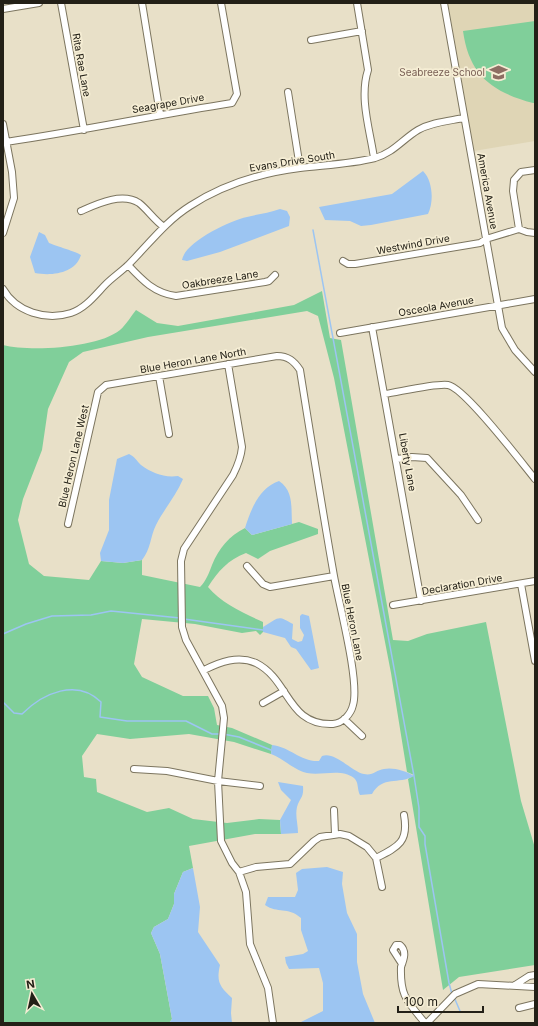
<svg xmlns="http://www.w3.org/2000/svg" width="538" height="1026" viewBox="0 0 538 1026" font-family="Inter,sans-serif">
  <style>
    .built { fill: #dfd5b5 }
    .green { fill: #80cf9a }
    .water { fill: #9cc5f2 }
    .lines { fill: none; stroke-linecap: round; stroke-linejoin: round }
    .stream { stroke: #9cc5f2; stroke-width: 1.5 }
    .minor-casing { stroke: #7c755f; stroke-width: 8 }
    .minor { stroke: #fff; stroke-width: 6 }
    .labels { text-anchor: middle; dominant-baseline: central; stroke-width: 3.5; stroke-linejoin: round; paint-order: stroke }
    .street-label { font-size: 10px; fill: #232017; stroke: #f5edd4 }
    .education-label { font-size: 10px; fill: #785e54; stroke: #f5edd4; text-anchor: end }
  </style>
  <rect width="100%" height="100%" fill="#e8e0c8"/>
  <path class="built" d="M 448,3 L 535,3 L 535,141 L 474,151 Z"/>
  <path class="green" d="M 535,21 L 535,103 L 533,103 C 492,92 469,75 463,31 Z
    M 322,291 L 330,338 L 341,340 L 393,640 L 408,641 L 427,634 L 486,622 L 521,801 L 535,848 L 535,965 L 459,977 L 443,990 L 408,779 L 414,775 L 407,772 L 391,673 L 334,378 L 318,316 L 307,311 L 148,337 L 83,352 L 69,362 L 48,409 L 42,450 L 23,499 L 18,520 L 29,564 L 44,576 L 89,580 L 101,561 L 123,563 L 142,560 L 142,575 L 200,587 C 206,581 209,573 212,565 C 219,548 229,536 245,528 L 252,535 L 299,522 L 318,529 L 318,534 L 270,551 L 258,559 L 246,553 C 228,560 218,571 208,587 C 221,603 245,614 263,622 L 263,632 L 260,635 L 256,631 L 242,633 L 195,624 L 142,619 L 134,664 L 142,677 L 183,696 L 208,696 L 214,708 L 217,725 L 232,728 L 272,745 L 271,754 L 234,742 L 189,734 L 130,739 L 97,734 L 82,756 L 84,777 L 96,779 L 97,792 L 147,812 L 169,808 L 193,819 L 227,823 L 259,819 L 280,820 L 281,834 L 255,834 L 189,846 L 193,868 L 183,872 L 174,894 L 174,904 L 168,919 L 154,927 L 151,933 L 160,954 L 172,1019 L 169,1023 L 3,1023 L 3,345 C 30,352 98,348 120,330 C 126,325 131,316 136,310 L 157,323 L 178,326 L 294,305 Z"/>
  <path class="water" d="M 423,171 C 433,181 434,202 428,214 L 371,225 L 361,226 L 350,221 L 325,220 L 319,207 L 392,194 Z
    M 280,209 L 287,211 L 290,217 L 289,226 L 220,252 L 187,261 L 182,260 C 185,242 229,221 247,217 C 258,214 269,213 280,209 Z
    M 39,232 L 45,235 L 49,243 C 56,246 77,252 81,255 C 75,274 51,276 35,273 L 30,257 Z
    M 129,454 C 134,456 137,461 141,465 C 152,473 164,478 178,476 L 183,479 C 176,496 164,509 156,525 C 150,537 151,549 142,560 L 123,563 L 101,561 L 100,553 L 109,530 L 109,500 L 117,459 Z
    M 279,481 C 294,491 291,508 292,524 L 252,535 L 245,528 C 251,509 259,488 279,481 Z
    M 302,614 L 309,616 L 319,668 L 311,670 L 296,649 L 291,647 L 285,638 L 263,632 L 263,627 C 280,617 277,615 293,624 L 292,639 L 298,642 L 302,641 L 304,635 L 300,628 L 300,616 Z
    M 272,745 C 290,747 301,762 319,761 L 322,756 C 335,751 352,772 364,774 C 373,776 376,770 384,769 C 393,767 406,771 414,776 C 398,785 383,775 372,794 L 360,795 C 357,790 359,782 354,778 C 341,768 322,776 307,773 C 294,770 284,759 271,754 Z
    M 278,782 L 303,786 C 304,798 300,797 297,807 C 295,816 298,824 298,833 L 281,834 L 280,820 L 291,800 L 281,790 Z
    M 327,867 L 343,872 L 342,884 L 347,913 L 357,934 L 357,962 L 363,994 L 375,1023 L 299,1023 L 323,1011 L 323,983 L 319,968 L 289,969 L 286,963 L 285,957 L 303,954 L 308,951 L 301,930 L 301,918 C 287,906 278,914 265,905 L 268,897 L 295,897 L 298,890 L 296,873 L 302,869 Z
    M 193,868 L 200,907 L 198,932 L 220,965 C 216,982 220,987 232,998 L 231,1013 L 232,1023 L 169,1023 L 172,1019 L 160,954 L 151,933 L 154,927 L 168,919 L 174,904 L 174,894 L 183,872 Z"/>
  <g class="lines">
    <path class="stream" d="M 313,230 L 414,776 L 419,808 L 419,827 L 425,836 L 425,844 L 449,983 L 452,994
      M 184,619 L 263,630
      M 3,634 L 26,624 L 52,616 L 91,615 L 111,611 L 180,618
      M 3,702 L 14,713 L 22,714 C 43,693 77,678 101,702 L 100,717 L 127,721 L 186,721 L 212,734 L 220,734
      M 223,734 L 239,737 L 271,750
      M 454,997 L 460,1011"/>
    <defs>
      <path id="minor" d="M 61,3 L 84,130
        M 142,3 L 160,114
        M 357,3 L 368,70 C 359,98 370,130 374,158
        M 444,3 L 502,328 L 515,350 L 535,372
        M 3,9 L 39,3
        M 311,40 L 362,31
        M 288,92 L 300,168
        M 3,124 L 12,172 L 14,198 L 3,233
        M 6,142 C 81,131 156,115 232,103 L 237,94 L 221,3
        M 81,211 C 97,204 122,192 139,203 C 148,210 154,220 164,227
        M 519,229 L 513,191 L 514,180 L 521,172 L 535,170
        M 343,261 L 348,264 L 355,264 L 480,243 L 486,239 L 519,229 L 527,232 L 535,233
        M 128,265 C 142,280 154,293 176,296 L 265,282 L 269,281 L 275,275
        M 3,289 C 16,312 46,321 71,313 C 86,308 96,294 106,284 C 113,277 122,271 129,264 C 148,245 166,221 190,206 C 224,184 260,173 300,168 C 325,165 351,164 375,158 C 393,153 403,139 418,130 C 432,122 449,121 464,118
        M 372,327 L 421,601
        M 340,333 L 535,299
        M 228,364 L 242,447 C 241,458 238,465 233,475 L 184,549 L 181,561 L 182,627 L 186,640 L 222,706 L 224,718 L 218,781 L 221,841 L 232,863 L 239,872 L 246,892 L 250,944 L 268,988 L 273,1023
        M 159,376 L 169,434
        M 385,394 C 399,392 436,383 448,385 C 465,388 521,462 535,479
        M 397,459 L 412,457 L 427,458 L 461,495 L 478,520
        M 68,524 L 98,392 L 106,385 L 277,356 C 288,356 294,361 300,370 C 311,439 322,508 334,576 C 339,604 360,682 353,705 C 351,714 343,723 333,724 C 287,726 290,680 256,663 C 238,655 220,662 204,670
        M 247,566 L 263,584 L 270,587 L 334,576
        M 521,584 L 535,661
        M 393,605 L 535,581
        M 263,703 L 284,691
        M 344,719 L 362,736
        M 134,769 L 167,771 L 218,781 L 260,786
        M 334,810 L 335,834
        M 376,858 C 398,847 409,842 404,815
        M 239,872 L 256,867 L 290,864 L 314,841 L 320,837 L 340,834 L 349,836 L 367,847 L 376,858 L 382,887
        M 402,964 L 393,950 L 396,945 L 400,945 C 407,951 404,959 401,967 C 400,996 407,1001 425,1023
        M 515,985 L 529,976 L 535,975
        M 519,1008 L 535,1004
        M 427,1023 L 455,994 L 478,984 L 535,987"/>
    </defs>
    <use href="#minor" class="minor-casing"/>
    <use href="#minor" class="minor"/>
  </g>
  <defs>
    <symbol id="school-bare" viewBox="-9 -9 18 18"><path d="M0-5L7-2L0 1L-7-2ZM-4 1L0 2.5L4 1V4Q0 6-4 4Z" fill="#8d6e63" stroke="#f5edd4" stroke-width="2.5" paint-order="stroke"/></symbol>
  </defs>
  <g fill-rule="evenodd">
    <use href="#school-bare" x="486" y="60" width="25" height="25"/>
  </g>
  <g class="labels">
    <g class="street-label">
      <text transform="translate(82 65) rotate(80)">Rita Rae Lane</text>
      <text transform="translate(168 103) rotate(-10)">Seagrape Drive</text>
      <text transform="translate(292 161) rotate(-9)">Evans Drive South</text>
      <text transform="translate(488 191) rotate(80)">America Avenue</text>
      <text transform="translate(413 244) rotate(-10)">Westwind Drive</text>
      <text transform="translate(220 279) rotate(-9)">Oakbreeze Lane</text>
      <text transform="translate(436 306) rotate(-10)">Osceola Avenue</text>
      <text transform="translate(193 360) rotate(-10)">Blue Heron Lane North</text>
      <text transform="translate(73 456) rotate(-77)">Blue Heron Lane West</text>
      <text transform="translate(408 462) rotate(80)">Liberty Lane</text>
      <text transform="translate(462 584) rotate(-10)">Declaration Drive</text>
      <text transform="translate(353 622) rotate(79)">Blue Heron Lane</text>
    </g>
    <g class="education-label">
      <text x="485" y="72">Seabreeze School</text>
    </g>
  </g>
  <rect width="538" height="1026" fill="none" stroke="#232017" stroke-width="8"/>
  <g transform="translate(32 994) rotate(351)" stroke="#f5edd4" stroke-width="3" paint-order="stroke">
  <path d="M0-3L7 15L0 10L-7 15Z" fill="#232017"/>
  <text y="-6" font-size="11" font-weight="bold" text-anchor="middle" fill="#232017">N</text>
  </g>
  <path d="M398 1006v6h85v-6" fill="none" stroke="#232017" stroke-width="2"/>
  <text x="404" y="1006" font-size="12" fill="#232017" stroke="#f5edd4" stroke-width="3" paint-order="stroke">100 m</text>
</svg>
